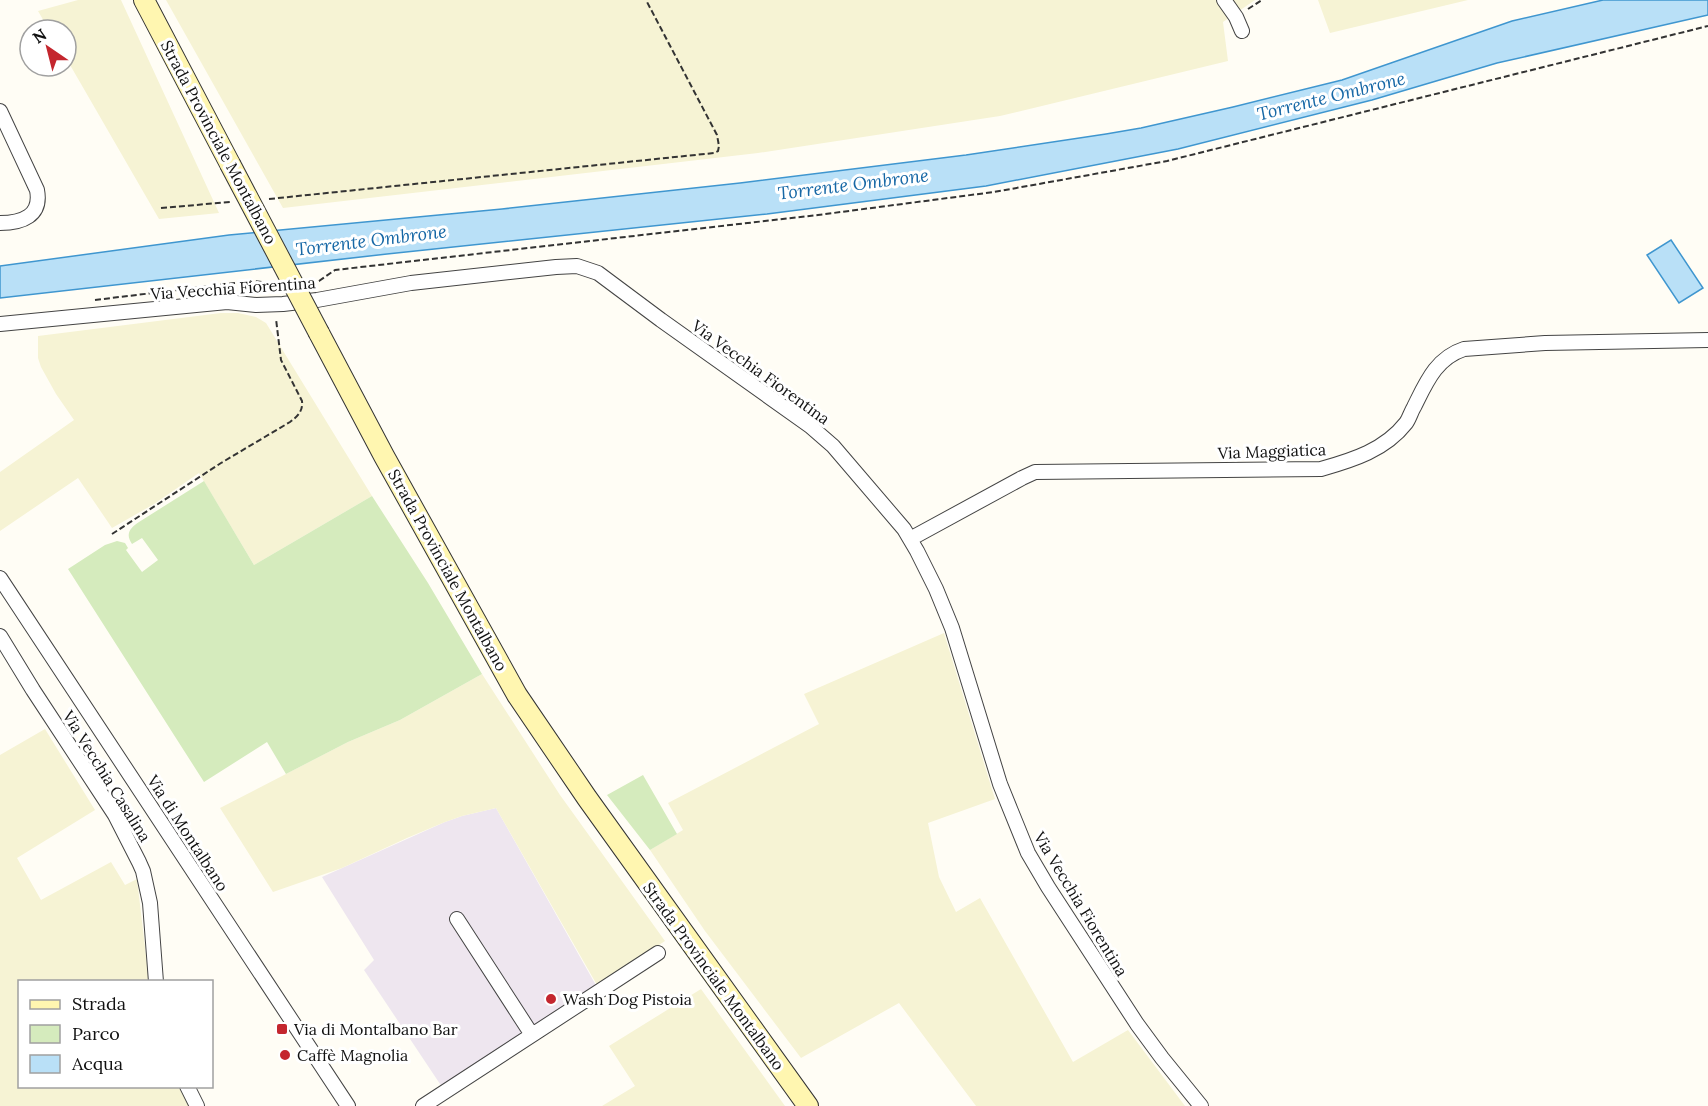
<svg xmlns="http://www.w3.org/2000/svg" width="1708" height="1106" viewBox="0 0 1708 1106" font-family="Lora,serif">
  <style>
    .industrial { fill: #eee6ef }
    .farmland { fill: #f6f3d4 }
    .green { fill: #d5ebbd }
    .water { fill: #b9e0f7; stroke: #3f96cf; stroke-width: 1.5 }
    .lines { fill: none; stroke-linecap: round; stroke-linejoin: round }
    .street-casing { stroke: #444; stroke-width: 16 }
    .secondary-casing { stroke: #333; stroke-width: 22 }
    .path { stroke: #333; stroke-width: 2; stroke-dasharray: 6 3; stroke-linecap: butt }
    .street { stroke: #fff; stroke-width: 14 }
    .secondary { stroke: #fff6b0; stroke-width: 20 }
    .secondary-bridge-casing { stroke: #333; stroke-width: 22; stroke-linecap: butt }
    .secondary-bridge { stroke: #fff6b0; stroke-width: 20 }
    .poi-dot { fill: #c4262e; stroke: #fff; stroke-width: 2 }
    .labels { text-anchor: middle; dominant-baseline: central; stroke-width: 6; stroke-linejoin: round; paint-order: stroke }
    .street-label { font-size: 16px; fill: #111; stroke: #fff }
    .poi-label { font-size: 16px; fill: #111; stroke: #fff; text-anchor: start }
    .water-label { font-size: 18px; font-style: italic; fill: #1768a6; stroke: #fff }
  </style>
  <rect width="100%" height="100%" fill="#fffdf5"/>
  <path class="industrial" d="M 496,808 L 602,996 L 448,1096 L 364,970 L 374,960 L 322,877 L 445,822 L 462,816 Z"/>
  <path class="farmland" d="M 78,0 L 121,0 L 219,213 L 159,219 L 66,58 L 66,30 L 49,30 L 38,11 Z
    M 166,0 L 1255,0 L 1223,22 L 1228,61 L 1000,116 L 758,153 L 283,208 Z
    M 1318,0 L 1468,0 L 1330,33 Z
    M 221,313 L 238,313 L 256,317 L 266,323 L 372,496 L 254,565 L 199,473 L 154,504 L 112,528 L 78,478 L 0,531 L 0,472 L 74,420 L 56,394 L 41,367 L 38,358 L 38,336 Z
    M 944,633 L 995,799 L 928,823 L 939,877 L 956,912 L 980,898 L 1073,1062 L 1128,1030 L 1185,1106 L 976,1106 L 899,1003 L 801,1058 L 705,931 L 650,850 L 683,830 L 668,803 L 819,724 L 804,694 Z
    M 482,674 L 560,795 L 665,941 L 597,985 L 496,808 L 462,816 L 445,822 L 407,838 L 342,868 L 273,892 L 220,808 L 348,742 L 400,720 Z
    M 45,729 L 95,810 L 17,858 L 41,900 L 111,862 L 125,885 L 137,879 L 149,981 L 20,982 L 20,1086 L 180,1087 L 190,1106 L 0,1106 L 0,755 Z
    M 701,989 L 785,1106 L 602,1106 L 635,1086 L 609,1046 Z"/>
  <path class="green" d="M 204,481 L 254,565 L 372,496 L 428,583 L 482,674 L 400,720 L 348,742 L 286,774 L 267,742 L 204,782 L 68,569 L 105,545 L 117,541 L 125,543 L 128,548 L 126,550 L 142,572 L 158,560 L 142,538 L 132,544 C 125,534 130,528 139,522 Z
    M 643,775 L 677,834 L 650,850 L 607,795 Z"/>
  <path class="water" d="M 1603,0 L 1708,0 L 1708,15 L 1497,63 L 1372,100 L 1178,149 L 986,186 L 767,214 L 387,254 L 0,298 L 0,266 L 229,235 L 502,209 L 740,183 L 966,155 L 1106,134 L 1141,128 L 1233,107 L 1342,80 L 1512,21 Z
    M 1671,240 L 1703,288 L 1679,303 L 1647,255 Z"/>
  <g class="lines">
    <defs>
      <path id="street" d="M 1224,0 L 1236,17 L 1242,31
        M 0,111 L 37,190 C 42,216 22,223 0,223
        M 0,324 L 227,302 L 256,305 L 283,304 L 317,300 L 411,283 L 556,267 L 577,266 L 598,273 L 661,320 L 810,426 L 833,446 L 904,529 L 917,551 L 936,589 L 952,628 L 1000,784 L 1028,853 L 1048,887 L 1137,1024 L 1162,1058 L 1201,1106
        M 910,539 L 1022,478 L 1035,472 L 1321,469 C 1353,460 1385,450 1406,423 C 1409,419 1411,412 1414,407 C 1426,383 1436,358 1464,349 L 1545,343 L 1708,340
        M 0,578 L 348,1106
        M 0,636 L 33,690 L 115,815 L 139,862 L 143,871 L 150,903 L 156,982
        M 457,919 L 532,1035
        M 187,1086 L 197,1106
        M 423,1106 L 658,953"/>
      <path id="secondary" d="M 144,0 L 230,164
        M 319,333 L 384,456 L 517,695 L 587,798 L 808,1106"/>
    </defs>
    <use href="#street" class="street-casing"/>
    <use href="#secondary" class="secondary-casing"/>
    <path class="path" d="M 1248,9 L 1262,0
      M 269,199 L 714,153 L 718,151 L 719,146 L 717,135 L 646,0
      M 161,208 L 230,202
      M 310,282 L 319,281 L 335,270 L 818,215 L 994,192 L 1167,161 L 1708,26
      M 95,300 L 252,281 L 274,283
      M 112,534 L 221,463 L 290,422 C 298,416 303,411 302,401 L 281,360 L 276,319"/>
    <use href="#street" class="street"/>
    <use href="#secondary" class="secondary"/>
    <defs>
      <path id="secondary-bridge" d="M 230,164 L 319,333"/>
    </defs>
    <use href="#secondary-bridge" class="secondary-bridge-casing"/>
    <use href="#secondary-bridge" class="secondary-bridge"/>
  </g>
  <g class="poi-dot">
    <circle cx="551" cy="999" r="6"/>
    <rect x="276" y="1023" width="12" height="12" rx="3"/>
    <circle cx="285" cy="1055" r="6"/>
  </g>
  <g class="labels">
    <g class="street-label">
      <text transform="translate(219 142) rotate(62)">Strada Provinciale Montalbano</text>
      <text transform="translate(233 288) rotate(-4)">Via Vecchia Fiorentina</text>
      <text transform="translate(761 372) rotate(36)">Via Vecchia Fiorentina</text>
      <text transform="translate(1272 451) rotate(-2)">Via Maggiatica</text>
      <text transform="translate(448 570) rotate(61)">Strada Provinciale Montalbano</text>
      <text transform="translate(107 776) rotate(58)">Via Vecchia Casalina</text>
      <text transform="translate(188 833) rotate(57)">Via di Montalbano</text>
      <text transform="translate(1081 904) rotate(59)">Via Vecchia Fiorentina</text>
      <text transform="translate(714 976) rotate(54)">Strada Provinciale Montalbano</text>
    </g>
    <g class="poi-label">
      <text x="563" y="999">Wash Dog Pistoia</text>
      <text x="294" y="1029">Via di Montalbano Bar</text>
      <text x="297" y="1055">Caffè Magnolia</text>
    </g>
    <g class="water-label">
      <text transform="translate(1331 96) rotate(-14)">Torrente Ombrone</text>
      <text transform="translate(853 184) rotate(-7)">Torrente Ombrone</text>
      <text transform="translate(371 240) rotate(-7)">Torrente Ombrone</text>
    </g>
  </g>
  <rect x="18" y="980" width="195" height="108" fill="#ffffff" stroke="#a0a0a0" stroke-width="1.5"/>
  <rect x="30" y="1000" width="30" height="9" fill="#fff6b0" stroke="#a0a0a0" stroke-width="1.5"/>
  <text x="72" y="1010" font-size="18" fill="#111111">Strada</text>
  <rect x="30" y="1025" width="30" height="18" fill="#d5ebbd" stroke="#a0a0a0" stroke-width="1.5"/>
  <text x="72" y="1040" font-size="18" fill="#111111">Parco</text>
  <rect x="30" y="1055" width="30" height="18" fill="#b9e0f7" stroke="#a0a0a0" stroke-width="1.5"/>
  <text x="72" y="1070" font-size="18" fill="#111111">Acqua</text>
  <g transform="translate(48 48) rotate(325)"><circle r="28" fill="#ffffff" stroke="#a0a0a0" stroke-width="1.5"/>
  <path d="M0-4.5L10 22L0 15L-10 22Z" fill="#c4262e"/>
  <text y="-9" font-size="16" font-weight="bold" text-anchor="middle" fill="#111111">N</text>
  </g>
</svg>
